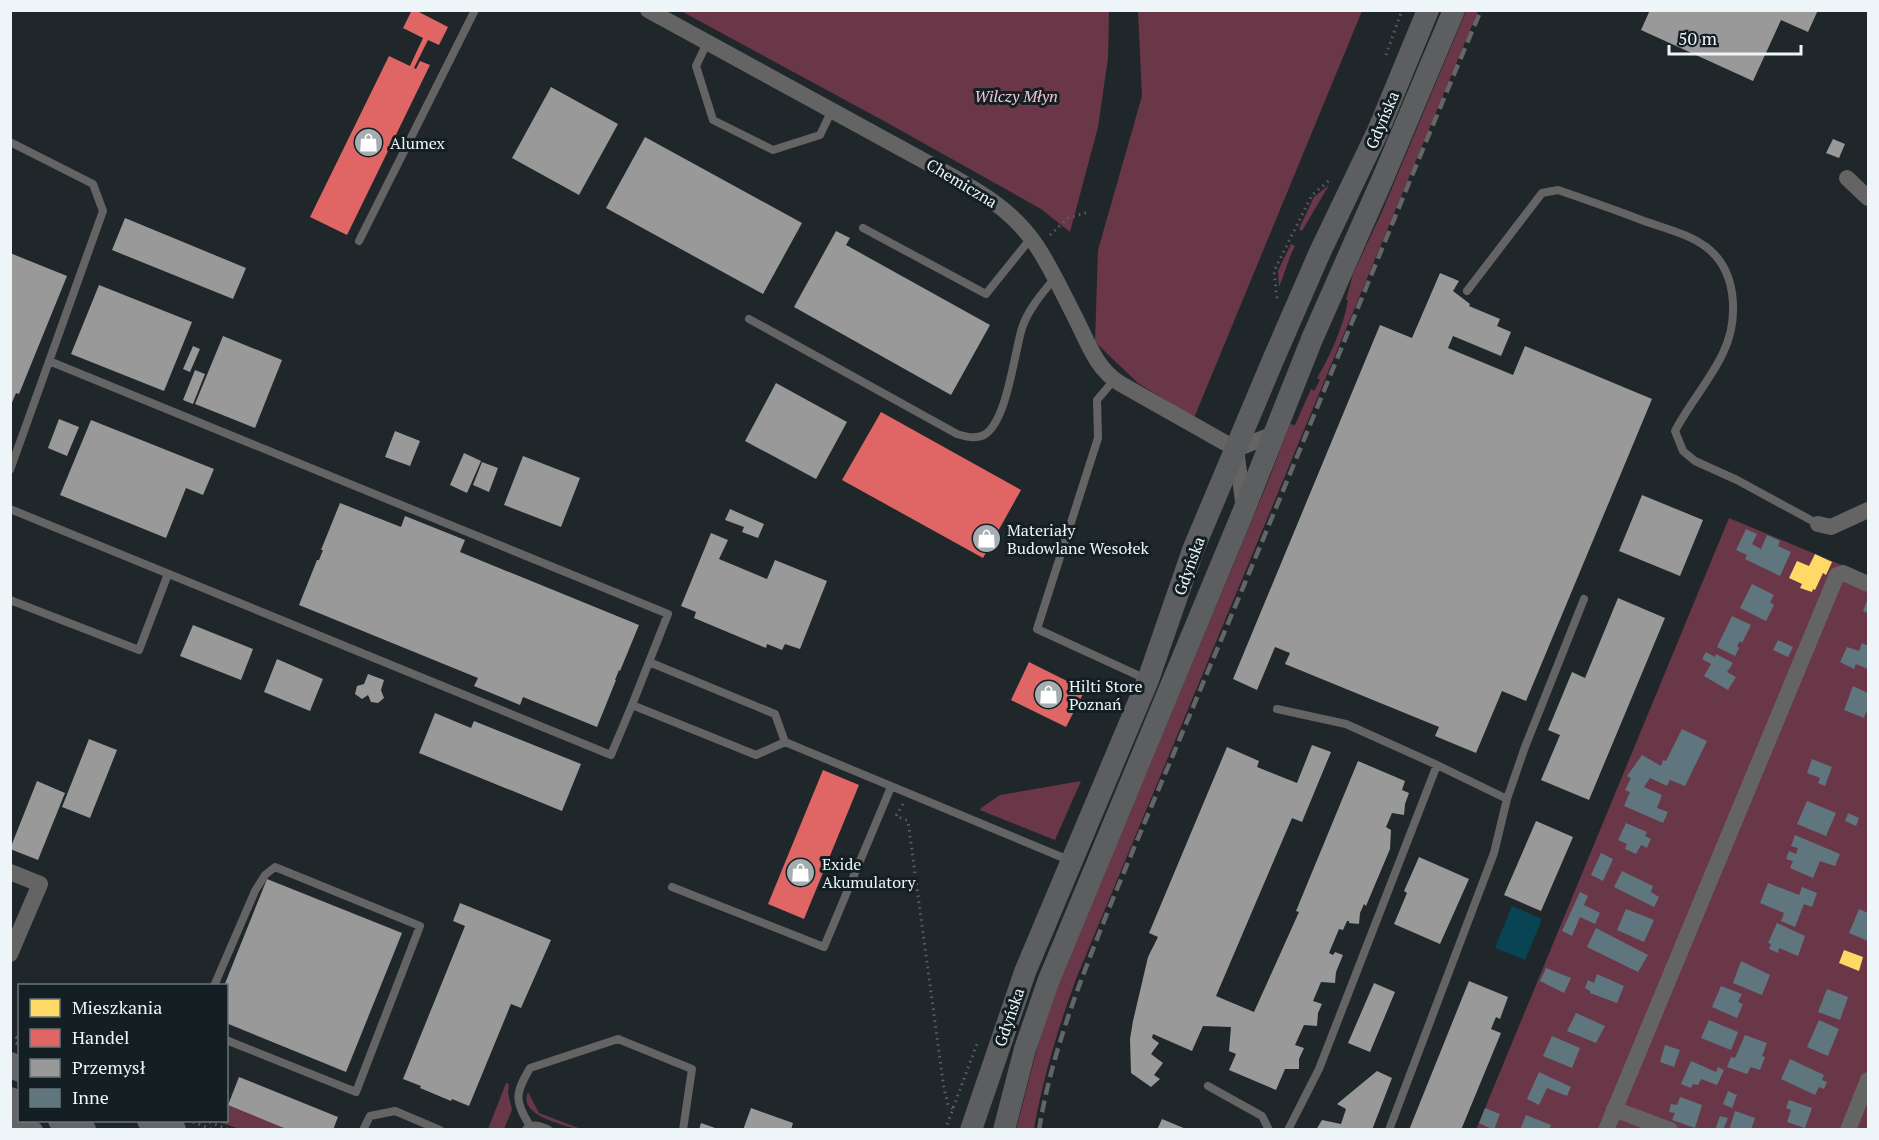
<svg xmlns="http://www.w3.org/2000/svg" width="1879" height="1140" viewBox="0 0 1879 1140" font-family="'PT Serif',serif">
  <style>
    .green { fill: #6a3748 }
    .water { fill: #094455 }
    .homes { fill: #ffd966 }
    .shops { fill: #e06666 }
    .industry { fill: #999 }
    .building { fill: #5f767e }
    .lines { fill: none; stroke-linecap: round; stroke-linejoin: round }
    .path { stroke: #5c5e60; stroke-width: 3; stroke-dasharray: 1.5 4.5; stroke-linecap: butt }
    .service { stroke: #656465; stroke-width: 8 }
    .minor { stroke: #656465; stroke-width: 16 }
    .secondary { stroke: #5c5e5f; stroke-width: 22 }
    .primary { stroke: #646566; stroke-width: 26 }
    .rail { stroke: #636566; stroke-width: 4.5; stroke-dasharray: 12 6; stroke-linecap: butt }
    .labels { text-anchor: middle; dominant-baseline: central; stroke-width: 6; stroke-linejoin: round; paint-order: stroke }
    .park-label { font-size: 16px; font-style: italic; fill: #f4c5d2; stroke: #131f23 }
    .street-label { font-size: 16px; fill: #edf5f8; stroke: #131f23 }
    .poi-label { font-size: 16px; fill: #edf5f8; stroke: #131f23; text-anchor: start }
  </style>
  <rect width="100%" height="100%" fill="#20272a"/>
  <path class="green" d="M 681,11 L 1109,11 L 1108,58 L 1098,127 L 1070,232 L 1041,209 L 884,121 Z
    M 1138,11 L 1362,11 L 1194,418 L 1138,383 L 1095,342 L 1098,250 L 1142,96 Z
    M 1466,11 L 1478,11 L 1076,979 C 1058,1028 1043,1078 1034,1129 L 1016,1130 L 1040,1037 L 1056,990 L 1267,484 L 1290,424 L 1295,425 L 1311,389 L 1314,391 L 1320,380 L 1317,378 C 1331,354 1343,328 1348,300 L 1346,300 L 1353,274 L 1381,214 Z
    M 1329,185 L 1302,231 L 1299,229 L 1314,197 Z
    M 1291,244 L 1295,246 C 1288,259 1285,273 1279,287 L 1278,271 Z
    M 1729,518 L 1868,576 L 1868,1129 L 1476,1130 Z
    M 1081,781 L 1055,840 L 980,810 L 981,808 L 1000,795 Z
    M 506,1083 L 509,1084 L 508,1093 L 512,1110 L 504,1129 L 488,1129 Z
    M 528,1092 L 539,1113 L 581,1129 L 575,1129 C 559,1123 518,1115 528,1092 Z
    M 228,1105 L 289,1129 L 240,1129 L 221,1123 L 222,1121 L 226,1120 Z"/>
  <path class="water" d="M 1512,906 L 1542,919 L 1525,960 L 1495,948 Z"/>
  <path class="homes" d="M 1815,554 L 1832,562 L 1826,575 L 1823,573 L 1815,590 L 1813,589 L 1812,592 L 1800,588 L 1802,584 L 1789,578 L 1797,561 L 1809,566 Z
    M 1844,950 L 1863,957 L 1859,971 L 1839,963 Z"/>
  <path class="shops" d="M 412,10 L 415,10 L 448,27 L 439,45 L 428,40 L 414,68 L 416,69 L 420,61 L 430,65 L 347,235 L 310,217 L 389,56 L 410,66 L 423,38 L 403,28 Z
    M 881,412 L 1021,490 L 983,558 L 842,480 Z
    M 1029,662 L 1085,690 L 1066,727 L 1011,700 Z
    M 823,770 L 859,785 L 804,919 L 768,904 Z"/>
  <path class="industry" d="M 1650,10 L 1818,10 L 1808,32 L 1781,20 L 1753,81 L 1641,30 Z
    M 551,87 L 618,124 L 579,195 L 512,158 Z
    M 645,137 L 802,223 L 763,294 L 606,208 Z
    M 1833,139 L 1845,144 L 1839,158 L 1826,153 Z
    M 125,218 L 246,268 L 233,299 L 112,250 Z
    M 836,231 L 850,238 L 846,245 L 990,325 L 951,395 L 794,307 Z
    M 10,253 L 67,276 L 19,394 L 16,393 L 11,405 Z
    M 1440,273 L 1459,281 L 1453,291 L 1470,304 L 1469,306 L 1500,319 L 1497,326 L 1511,332 L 1501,356 L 1453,336 L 1448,348 L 1513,375 L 1525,346 L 1652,399 L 1526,701 L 1502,691 L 1476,753 L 1435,736 L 1439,727 L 1285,664 L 1290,653 L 1275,647 L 1257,690 L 1233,679 L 1380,325 L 1412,338 Z
    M 99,285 L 192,322 L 164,391 L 71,354 Z
    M 223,336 L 282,360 L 255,428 L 195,404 Z
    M 193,346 L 200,349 L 190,372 L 183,369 Z
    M 195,370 L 205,374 L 193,404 L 183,400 Z
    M 776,383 L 847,422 L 816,479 L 745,441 Z
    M 59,419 L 79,427 L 67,456 L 48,448 Z
    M 91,420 L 214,469 L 203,495 L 186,488 L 166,538 L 60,495 Z
    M 395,431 L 420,441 L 410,466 L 385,457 Z
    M 464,453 L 481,461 L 467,493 L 450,485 Z
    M 523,456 L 580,478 L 561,527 L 504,505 Z
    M 482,462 L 498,468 L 489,492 L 473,485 Z
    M 1642,495 L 1703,520 L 1680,576 L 1619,551 Z
    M 340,503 L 401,527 L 405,516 L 465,540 L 460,552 L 639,625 L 620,671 L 619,670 L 615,680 L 616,680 L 597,727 L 523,697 L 520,705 L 474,686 L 478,678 L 299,605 L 317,560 L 319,560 L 323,550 L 321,550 Z
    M 730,509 L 764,524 L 758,538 L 742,532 L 744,527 L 725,520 Z
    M 711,533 L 728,540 L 719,559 L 767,579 L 775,560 L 827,581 L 800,649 L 785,644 L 782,650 L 767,644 L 766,648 L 694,618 L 696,612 L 681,606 Z
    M 1618,598 L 1665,618 L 1589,800 L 1541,780 L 1560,735 L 1548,730 L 1572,672 L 1585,678 Z
    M 193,625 L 253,649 L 241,680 L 180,656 Z
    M 277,659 L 323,679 L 310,711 L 264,692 Z
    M 368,674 L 384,680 L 381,690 L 384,698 L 378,703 L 371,702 L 368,695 L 362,699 L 355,694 L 357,686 L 364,684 Z
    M 435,713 L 471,728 L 474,721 L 581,764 L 562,811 L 419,753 Z
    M 89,739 L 117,750 L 90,818 L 62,807 Z
    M 1312,745 L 1331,752 L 1302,822 L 1292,818 L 1216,996 L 1254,1012 L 1299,912 L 1296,911 L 1358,761 L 1405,781 L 1402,790 L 1409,793 L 1405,804 L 1404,815 L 1392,813 L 1386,827 L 1391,830 L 1390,849 L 1366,906 L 1364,904 L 1360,913 L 1359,924 L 1349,923 L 1349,921 L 1347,921 L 1343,930 L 1339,929 L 1329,953 L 1333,955 L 1335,952 L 1343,955 L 1336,972 L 1335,983 L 1321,982 L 1313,1001 L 1322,1004 L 1318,1013 L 1317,1026 L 1304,1025 L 1295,1045 L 1304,1048 L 1299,1059 L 1299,1069 L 1285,1069 L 1276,1090 L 1229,1070 L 1236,1054 L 1229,1051 L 1231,1027 L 1203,1026 L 1192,1051 L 1153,1034 L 1152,1038 L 1159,1043 L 1151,1054 L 1163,1063 L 1154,1075 L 1160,1079 L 1151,1087 L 1131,1073 L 1130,1039 L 1133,1021 L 1148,957 L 1158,937 L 1149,933 L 1227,747 L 1259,761 L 1257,767 L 1297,783 Z
    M 37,781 L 65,793 L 38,860 L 10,849 Z
    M 1536,821 L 1573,837 L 1541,911 L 1504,895 Z
    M 1419,857 L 1469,879 L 1440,944 L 1394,924 L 1407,893 L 1404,891 Z
    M 267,879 L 402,933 L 346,1072 L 226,1023 L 226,986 L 224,986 Z
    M 460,903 L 551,940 L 521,1008 L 511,1004 L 469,1106 L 452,1099 L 451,1101 L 420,1088 L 421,1086 L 403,1079 L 465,926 L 453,921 Z
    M 1469,981 L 1508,997 L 1500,1019 L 1496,1017 L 1491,1029 L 1501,1033 L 1461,1130 L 1409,1130 Z
    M 1374,983 L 1395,992 L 1370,1052 L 1348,1043 Z
    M 1377,1071 L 1392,1078 L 1372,1130 L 1316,1130 L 1322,1120 L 1341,1124 L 1346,1109 L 1337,1104 Z
    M 239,1077 L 338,1117 L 333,1130 L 289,1130 L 228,1105 Z
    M 751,1108 L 793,1123 L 791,1130 L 743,1130 Z
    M 1162,1119 L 1186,1129 L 1186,1130 L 1157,1130 Z
    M 701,1123 L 718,1129 L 718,1130 L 699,1130 Z"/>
  <path class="building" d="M 1746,529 L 1757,534 L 1752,544 L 1761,549 L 1767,535 L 1780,541 L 1778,546 L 1791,552 L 1780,576 L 1745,559 L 1747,555 L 1736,550 Z
    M 1752,584 L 1774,595 L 1770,602 L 1774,605 L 1766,621 L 1740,608 Z
    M 1868,598 L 1868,613 L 1863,611 Z
    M 1732,616 L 1751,625 L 1742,643 L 1740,641 L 1737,646 L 1739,648 L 1735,656 L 1717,647 Z
    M 1778,640 L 1793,647 L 1788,657 L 1773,650 Z
    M 1862,643 L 1868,646 L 1868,669 L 1856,664 L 1854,669 L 1840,662 L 1847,647 L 1859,651 Z
    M 1706,652 L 1715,657 L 1716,654 L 1733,663 L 1727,672 L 1736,677 L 1728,690 L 1704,676 L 1711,664 L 1702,659 Z
    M 1853,686 L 1868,693 L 1868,713 L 1866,712 L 1864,718 L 1844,710 Z
    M 1682,729 L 1707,741 L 1685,786 L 1670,780 L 1667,786 L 1650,778 L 1644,787 L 1662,795 L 1657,808 L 1668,812 L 1663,823 L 1624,806 L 1630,792 L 1625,790 L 1631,778 L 1627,776 L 1642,755 L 1661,766 L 1663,760 L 1666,761 Z
    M 1812,759 L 1832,767 L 1825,786 L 1818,783 L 1820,778 L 1807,773 Z
    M 1807,801 L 1836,813 L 1826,836 L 1797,824 Z
    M 1848,813 L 1859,818 L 1856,826 L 1845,821 Z
    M 1626,823 L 1647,832 L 1645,836 L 1651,839 L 1647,848 L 1641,845 L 1636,854 L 1625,849 L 1627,844 L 1618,840 Z
    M 1795,835 L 1840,854 L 1835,866 L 1820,861 L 1813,878 L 1790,868 L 1793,861 L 1786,859 L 1789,851 L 1796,854 L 1798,848 L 1791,846 Z
    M 1601,853 L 1613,859 L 1603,881 L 1591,875 Z
    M 1622,871 L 1653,886 L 1651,892 L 1659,897 L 1654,907 L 1614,887 Z
    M 1768,883 L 1799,895 L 1802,887 L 1817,893 L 1812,907 L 1804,904 L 1795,927 L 1781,921 L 1784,913 L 1760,903 Z
    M 1580,892 L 1588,896 L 1584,905 L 1600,913 L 1595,924 L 1580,917 L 1572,936 L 1562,931 Z
    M 1626,909 L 1654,920 L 1644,942 L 1617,930 Z
    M 1859,909 L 1868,913 L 1868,941 L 1849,933 Z
    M 1777,923 L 1805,936 L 1798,956 L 1779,948 L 1778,953 L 1769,949 L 1771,944 L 1768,943 Z
    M 1596,928 L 1648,955 L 1638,972 L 1587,947 Z
    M 1741,961 L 1770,975 L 1762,995 L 1733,983 Z
    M 1546,968 L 1571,978 L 1564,993 L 1540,981 Z
    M 1597,974 L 1624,986 L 1617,1003 L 1590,993 L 1590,991 L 1585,988 L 1588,980 L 1594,983 Z
    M 1721,986 L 1742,994 L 1738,1002 L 1743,1004 L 1737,1018 L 1712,1007 Z
    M 1827,989 L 1848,997 L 1840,1020 L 1818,1012 Z
    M 1576,1013 L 1605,1026 L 1596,1043 L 1567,1031 Z
    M 1709,1020 L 1738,1032 L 1731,1050 L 1701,1038 Z
    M 1819,1020 L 1839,1029 L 1828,1056 L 1807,1047 Z
    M 1745,1035 L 1767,1043 L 1762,1056 L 1765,1057 L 1760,1070 L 1751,1067 L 1747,1074 L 1727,1067 L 1731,1057 L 1735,1058 Z
    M 1552,1036 L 1580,1048 L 1572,1068 L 1543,1056 Z
    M 1665,1045 L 1680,1050 L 1674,1067 L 1660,1062 Z
    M 1790,1059 L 1824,1075 L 1822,1080 L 1827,1082 L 1824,1089 L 1819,1087 L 1815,1095 L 1781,1079 Z
    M 1691,1061 L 1716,1072 L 1718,1067 L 1724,1070 L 1717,1085 L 1701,1079 L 1698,1085 L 1693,1084 L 1691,1088 L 1681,1084 Z
    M 1539,1072 L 1571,1087 L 1567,1096 L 1547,1088 L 1539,1105 L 1527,1099 Z
    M 1728,1091 L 1737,1095 L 1732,1108 L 1723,1104 Z
    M 1680,1097 L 1702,1105 L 1695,1128 L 1672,1120 L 1675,1113 L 1669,1112 L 1671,1104 L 1677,1105 Z
    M 1789,1100 L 1812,1108 L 1805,1128 L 1787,1122 L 1791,1110 L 1786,1108 Z
    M 1485,1108 L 1500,1114 L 1494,1130 L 1479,1123 Z
    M 1735,1111 L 1755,1118 L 1751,1130 L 1729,1130 Z
    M 1526,1115 L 1551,1125 L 1549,1130 L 1520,1130 Z
    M 1720,1116 L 1728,1118 L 1723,1130 L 1715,1130 Z"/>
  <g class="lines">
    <path class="path" d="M 1386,55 L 1402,10
      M 1050,235 L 1068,218 L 1089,212
      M 1277,298 L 1274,271 L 1312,195 L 1331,179
      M 903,804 L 896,816 L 908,821 L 944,1089 L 948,1104 L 953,1109
      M 10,1035 L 20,1039
      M 10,1041 L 18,1044
      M 204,1120 L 230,1130
      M 193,1122 L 214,1130
      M 945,1130 L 978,1041"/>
    <path class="service" d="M 707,43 L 696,66 L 713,120 L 773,150 L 820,135 L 832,110
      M 10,142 L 93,184 L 103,211 L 10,470
      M 863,228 L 986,294 L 1031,238
      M 359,241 L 475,10
      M 1467,291 L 1542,193 L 1558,190 C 1587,200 1616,210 1644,221 C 1667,229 1693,235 1711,251 C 1738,276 1738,322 1723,353 C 1711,379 1689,404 1675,431 L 1683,451 L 1695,461 L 1737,480 L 1818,524
      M 749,319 L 957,434 C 967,437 975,439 984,435 C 1007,422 1014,354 1022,328 C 1028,310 1042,293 1055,278
      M 49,361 L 668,614 L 649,662
      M 1114,380 L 1097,400 L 1098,438 L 1037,629 L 1148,680
      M 10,509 L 611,755 L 632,705
      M 10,600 L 139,650 L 168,574
      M 1277,709 L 1346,724 L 1437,765
      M 785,742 L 775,714 L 649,662 L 632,705 L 756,755 L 785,742 L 1071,861
      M 1507,799 L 1525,747 L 1584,599
      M 672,887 L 824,947 L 891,787
      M 214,986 L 255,891 L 265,875 L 275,867 L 420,926 L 356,1092 L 226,1040
      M 1208,1086 L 1262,1116 L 1269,1130
      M 530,1126 C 514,1100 515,1094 530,1068 L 618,1039 L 692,1069 L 683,1130
      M 527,1128 C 533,1123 543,1127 549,1130
      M 363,1130 L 370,1116 L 395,1111 L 440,1130
      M 1288,1130 L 1319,1069 L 1437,765 L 1507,799 L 1494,853 L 1389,1130"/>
    <path class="minor" d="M 648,10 L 948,174 C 982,193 1013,211 1036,245 C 1052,269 1064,296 1077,321 C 1088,344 1098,371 1121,384 L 1236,449
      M 1847,178 L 1868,198
      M 1236,449 L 1274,434
      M 1236,450 L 1244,508
      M 1818,524 L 1831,527 L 1868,510
      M 10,872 L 40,884 L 10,954
      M 1614,1109 L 1670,1130
      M 10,1120 L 35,1130
      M 1606,1130 L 1837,575 L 1843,573 L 1868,584
      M 1848,1130 L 1868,1080"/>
    <path class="secondary" d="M 971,1130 L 1025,972 L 1148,680 L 1193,550 L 1273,360 L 1320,252 L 1378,131 L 1428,10
      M 1004,1130 L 1025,1049 L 1048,982 L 1244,510 L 1312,339 L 1383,178 L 1454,10"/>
    <path class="primary" d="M 10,1065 L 20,1069
      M 10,1100 L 20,1104
      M 61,1120 L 83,1130
      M 150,1120 L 173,1130"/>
    <path class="rail" d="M 1039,1130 C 1051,1054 1080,982 1108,911 C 1141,830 1175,751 1208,671 C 1301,451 1388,230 1481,10"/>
  </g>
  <defs>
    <symbol id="shop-disc" viewBox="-11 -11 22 22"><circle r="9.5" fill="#a5adb0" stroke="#131f23"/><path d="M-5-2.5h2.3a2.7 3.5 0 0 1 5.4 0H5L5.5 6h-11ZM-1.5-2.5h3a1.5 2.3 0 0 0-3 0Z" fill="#fff"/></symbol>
  </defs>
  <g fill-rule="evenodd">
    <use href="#shop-disc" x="352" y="126" width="33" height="33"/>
    <use href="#shop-disc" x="970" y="522" width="33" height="33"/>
    <use href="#shop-disc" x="1032" y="678" width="33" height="33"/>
    <use href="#shop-disc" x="784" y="856" width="33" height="33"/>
  </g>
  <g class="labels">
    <g class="park-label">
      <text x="1016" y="96">Wilczy Młyn</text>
    </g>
    <g class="street-label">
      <text transform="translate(1382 120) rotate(-67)">Gdyńska</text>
      <text transform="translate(962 183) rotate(31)">Chemiczna</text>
      <text transform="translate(1189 566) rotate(-70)">Gdyńska</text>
      <text transform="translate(1009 1017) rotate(-71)">Gdyńska</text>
    </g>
    <g class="poi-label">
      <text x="390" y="143">Alumex</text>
      <text x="1007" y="530">Materiały<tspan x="1007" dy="18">Budowlane Wesołek</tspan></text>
      <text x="1069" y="686">Hilti Store<tspan x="1069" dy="18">Poznań</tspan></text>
      <text x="822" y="864">Exide<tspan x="822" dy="18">Akumulatory</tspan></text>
    </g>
  </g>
  <rect width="1879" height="1140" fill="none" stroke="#edf5f8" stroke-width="24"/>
  <rect x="18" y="984" width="210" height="138" fill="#131f23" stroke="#6a7578" stroke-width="1.5"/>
  <rect x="30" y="999" width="30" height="18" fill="#ffd966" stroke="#6a7578" stroke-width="1.5"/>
  <text x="72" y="1014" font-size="18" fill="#edf5f8">Mieszkania</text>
  <rect x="30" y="1029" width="30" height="18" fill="#e06666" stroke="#6a7578" stroke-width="1.5"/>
  <text x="72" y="1044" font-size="18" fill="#edf5f8">Handel</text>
  <rect x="30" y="1059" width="30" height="18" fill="#999999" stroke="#6a7578" stroke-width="1.5"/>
  <text x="72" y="1074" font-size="18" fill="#edf5f8">Przemysł</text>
  <rect x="30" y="1089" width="30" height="18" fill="#5f767e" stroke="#6a7578" stroke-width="1.5"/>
  <text x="72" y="1104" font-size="18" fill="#edf5f8">Inne</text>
  <path d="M1669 45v9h132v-9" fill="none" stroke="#edf5f8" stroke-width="3"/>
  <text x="1678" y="45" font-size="18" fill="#edf5f8" stroke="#131f23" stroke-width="4.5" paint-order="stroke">50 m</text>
</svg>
